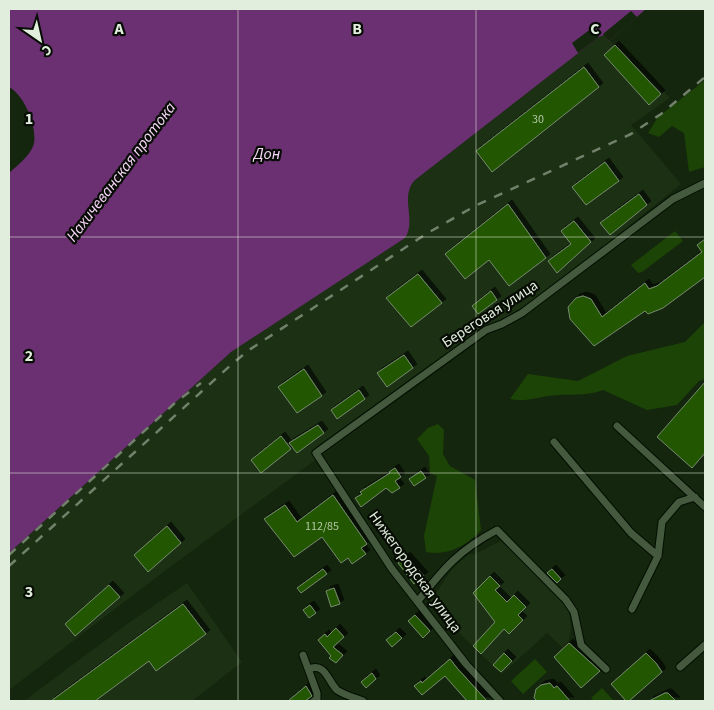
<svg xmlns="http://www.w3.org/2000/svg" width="714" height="710" viewBox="0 0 714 710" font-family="'Source Sans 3',sans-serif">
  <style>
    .built { fill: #1c3113 }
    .green { fill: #1c4406 }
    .water { fill: #6b3071 }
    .pier { fill: #14260d }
    .building { fill: #215600; stroke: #768b6f; filter: url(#shadow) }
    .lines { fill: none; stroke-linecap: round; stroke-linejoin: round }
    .minor-casing { stroke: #020e00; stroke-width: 9 }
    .minor { stroke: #45593e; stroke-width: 7 }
    .rail { stroke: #72816c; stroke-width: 2.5; stroke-dasharray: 9 9; stroke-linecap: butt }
    .grid { fill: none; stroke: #e1eddd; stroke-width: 1; stroke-opacity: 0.55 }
    .labels { text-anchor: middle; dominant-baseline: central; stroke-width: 4.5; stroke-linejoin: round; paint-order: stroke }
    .number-label { font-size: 12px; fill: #b1c7a6 }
    .street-label { font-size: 15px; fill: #e1eddd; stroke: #060c04 }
    .water-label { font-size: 16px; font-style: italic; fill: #f8d6fa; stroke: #060c04 }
    .grid-label { font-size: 16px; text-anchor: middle; font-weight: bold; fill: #e1eddd; stroke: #060c04; stroke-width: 4.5; stroke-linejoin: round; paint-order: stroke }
  </style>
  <defs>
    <filter id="shadow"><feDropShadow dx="4" dy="-4" stdDeviation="0" flood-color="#0009"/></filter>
  </defs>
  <rect width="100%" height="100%" fill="#14260d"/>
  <path class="built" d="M 604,35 L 670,98 L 631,125 L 681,184 L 592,256 L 166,570 L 9,690 L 9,553 L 231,352 L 405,238 L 409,227 L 407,192 L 415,180 L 599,37 Z
    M 501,541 L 563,601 L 569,612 L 571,628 L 569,640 L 562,647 L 547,633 L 502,674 L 466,640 L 430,602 L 452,569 L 469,554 L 473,555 Z
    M 187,583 L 242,662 L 192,701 L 24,701 L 130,622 Z"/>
  <path class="green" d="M 705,80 L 705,167 L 689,172 L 684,133 L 672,126 L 659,137 L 648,133 L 658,117 Z
    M 675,231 L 683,241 L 642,272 L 638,273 L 631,265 Z
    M 705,322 L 705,379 L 699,381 L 677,405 L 647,410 L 603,390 C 585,397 567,393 549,396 C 534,398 525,402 510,399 L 528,374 L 578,381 L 627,356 L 685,342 Z
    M 438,424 L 444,430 L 443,454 L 450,466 L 475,480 L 481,530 C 467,546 447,556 426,552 L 424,536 L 437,476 L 430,473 L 429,456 L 417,439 L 428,428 Z
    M 535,659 L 547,672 L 523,694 L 511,681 Z
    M 602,688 L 614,701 L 594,701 L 591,698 Z"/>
  <path class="water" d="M 9,9 L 646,9 L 609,41 L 604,35 L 599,37 L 415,180 C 399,197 417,220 405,238 L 231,352 L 9,553 L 9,173 C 17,166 32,154 34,143 C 37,125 24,95 9,87 Z"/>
  <path class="pier" d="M 631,11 L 637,17 L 609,41 L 603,34 Z
    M 592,28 L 599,37 L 578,53 L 572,43 Z"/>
  <path class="building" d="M 615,45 L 661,94 L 649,105 L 604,55 Z
    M 584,67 L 599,87 L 492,172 L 476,151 Z
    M 605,162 L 619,181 L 586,205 L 572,187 Z
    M 639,194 L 647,205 L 610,235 L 600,223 Z
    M 508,204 L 546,258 L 509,286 L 489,260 L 465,279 L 445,254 Z
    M 574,221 L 591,242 L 557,273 L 548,261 L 571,244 L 561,231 Z
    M 705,239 L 705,277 L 663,308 L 648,314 L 645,311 L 594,346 L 570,319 L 568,307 L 576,298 L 583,296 L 591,299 L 602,317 L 645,283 L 649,289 L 657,286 L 702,252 L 697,245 Z
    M 418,274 L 442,303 L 411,327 L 386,298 Z
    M 491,291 L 497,300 L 478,314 L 472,306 Z
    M 404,355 L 413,368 L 387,387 L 377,373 Z
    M 304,369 L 322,396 L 297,413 L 278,387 Z
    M 705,382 L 705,453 L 692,468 L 657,437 Z
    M 359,390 L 365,399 L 337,419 L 331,410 Z
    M 318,425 L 324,433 L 297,453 L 289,443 Z
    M 281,436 L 291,449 L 261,473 L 251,460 Z
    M 395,468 L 401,477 L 395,481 L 400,488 L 392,493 L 386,488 L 361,507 L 355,498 L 362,494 L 360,492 L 390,473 L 389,472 Z
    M 421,471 L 426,478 L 414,486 L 409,479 Z
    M 333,495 L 367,544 L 361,548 L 366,554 L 352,564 L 348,558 L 341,563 L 322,537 L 294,557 L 264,519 L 285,505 L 297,522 Z
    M 167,526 L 181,543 L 148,572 L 134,555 Z
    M 406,556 L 424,576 L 414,584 L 398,563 Z
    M 323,569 L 327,574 L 301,593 L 297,588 Z
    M 552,569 L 561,579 L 557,583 L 547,573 Z
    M 490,576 L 500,586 L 495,590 L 507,602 L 514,595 L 526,607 L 518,615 L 523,620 L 509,634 L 504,629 L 481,654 L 473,646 L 495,622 L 473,593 Z
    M 109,585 L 120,597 L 75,636 L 65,624 Z
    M 334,588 L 340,604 L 331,607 L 326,591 Z
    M 183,604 L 206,634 L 156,671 L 149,661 L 95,701 L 51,701 Z
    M 310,605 L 316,613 L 309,618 L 303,610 Z
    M 415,615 L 430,631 L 423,638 L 408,621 Z
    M 336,628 L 344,637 L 333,647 L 343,655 L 336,663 L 329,658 L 331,656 L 318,640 L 325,634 L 327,637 Z
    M 396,632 L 402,638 L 392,647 L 386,640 Z
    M 569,643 L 600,671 L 581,688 L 554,657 Z
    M 504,653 L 512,661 L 501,672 L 493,665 Z
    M 646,653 L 656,663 L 662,672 L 629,701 L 626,701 L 611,684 Z
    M 450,659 L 457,668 L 487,701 L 467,701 L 445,676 L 422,695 L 414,686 L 421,681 L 422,683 Z
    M 372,673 L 376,679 L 366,688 L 361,682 Z
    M 550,683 L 554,688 L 557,686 L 570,701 L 537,701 L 534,698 L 536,689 L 541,685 Z
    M 306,686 L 312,696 L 305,701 L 288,701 Z
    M 665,693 L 668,693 L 676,701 L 649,701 Z"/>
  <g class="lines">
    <defs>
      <path id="minor" d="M 617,426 L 705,507
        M 554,442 L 631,533 L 658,556
        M 418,601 C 444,568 459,550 497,530 L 566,600 L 574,612 L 581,645 L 606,669
        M 632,609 L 658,556 L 662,522 L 679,502 L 695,497
        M 303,655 L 317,693 L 317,699 L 314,701
        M 680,667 L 705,645
        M 309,669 C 325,662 328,681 337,690 C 344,695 355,698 363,701
        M 500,701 L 466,664 L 392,569 L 316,453 L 486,330 L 502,324 L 522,313 L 673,199 L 705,183"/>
    </defs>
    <use href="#minor" class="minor-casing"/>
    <use href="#minor" class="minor"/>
    <path class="rail" d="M 9,555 L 176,402 L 201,383
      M 9,566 L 232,364 L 249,350 L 426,234 L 475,206 L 631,134 L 661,114 L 705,77"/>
  </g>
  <path class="grid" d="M 238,9 L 238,701M 476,9 L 476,701M 9,237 L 705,237M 9,473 L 705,473"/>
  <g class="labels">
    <g class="number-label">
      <text x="538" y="119">30</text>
      <text x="322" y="526">112/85</text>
    </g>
    <g class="street-label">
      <text transform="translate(490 314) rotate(-33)">Береговая улица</text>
      <text transform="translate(415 572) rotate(54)">Нижегородская улица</text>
    </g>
    <g class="water-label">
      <text x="267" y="154">Дон</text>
      <text transform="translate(121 172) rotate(-53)">Нахичеванская протока</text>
    </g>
  </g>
  <g class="grid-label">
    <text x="119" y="34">A</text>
    <text x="357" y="34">B</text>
    <text x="595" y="34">C</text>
    <text x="29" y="124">1</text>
    <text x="29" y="361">2</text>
    <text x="29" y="597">3</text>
  </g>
  <rect width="714" height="710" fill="none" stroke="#e1eddd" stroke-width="20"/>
  <g transform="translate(40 40) rotate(146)" stroke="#060c04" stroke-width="4" paint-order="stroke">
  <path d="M0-4L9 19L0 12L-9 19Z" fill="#e1eddd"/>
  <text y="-8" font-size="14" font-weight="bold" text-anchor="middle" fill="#e1eddd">С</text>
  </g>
</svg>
